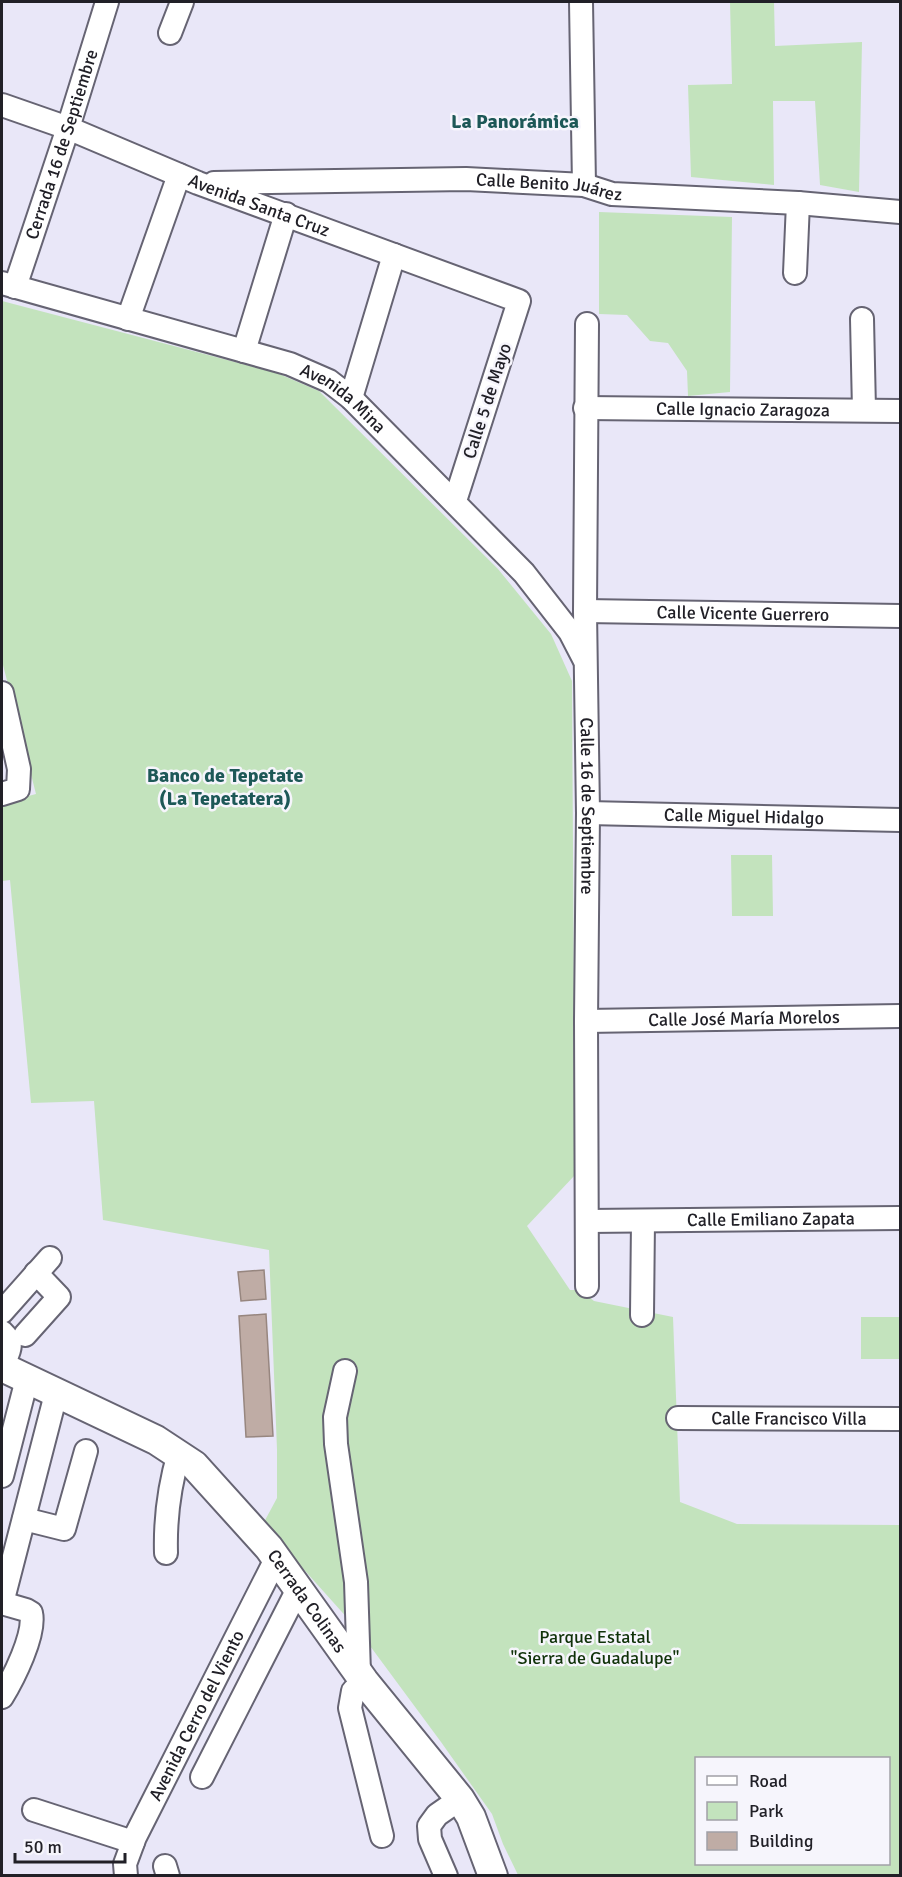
<svg xmlns="http://www.w3.org/2000/svg" width="902" height="1877" viewBox="0 0 902 1877" font-family="Signika,sans-serif">
  <style>
    .green { fill: #c3e3bd; fill-rule: evenodd }
    .building { fill: #bfaca5; stroke: #97867f; stroke-width: 1.5 }
    .lines { fill: none; stroke-linecap: round; stroke-linejoin: round }
    .minor-casing { stroke: #666473; stroke-width: 26 }
    .major-casing { stroke: #666473; stroke-width: 32 }
    .minor { stroke: #fff; stroke-width: 22 }
    .major { stroke: #fff; stroke-width: 28 }
    .labels { text-anchor: middle; dominant-baseline: central; stroke-width: 5; stroke-linejoin: round; paint-order: stroke }
    .street-label { font-size: 18px; fill: #212027; stroke: #f6f5fc }
    .park-label { font-size: 18px; fill: #103209; stroke: #f6f5fc }
    .neighbourhood-label { font-size: 20px; font-weight: bold; fill: #1d5857; stroke: #f6f5fc }
  </style>
  <rect width="100%" height="100%" fill="#e9e7f8"/>
  <path class="green" d="M 730,2 L 774,2 L 775,46 L 862,42 L 859,192 L 820,185 L 815,101 L 773,101 L 774,185 L 691,177 L 688,85 L 732,84 Z
    M 599,212 L 732,217 L 730,392 L 688,396 L 687,371 L 668,343 L 650,341 L 627,315 L 599,314 Z
    M 2,301 L 277,373 L 319,391 L 498,569 L 551,634 L 572,681 L 575,1175 L 527,1226 L 570,1290 L 580,1290 L 594,1301 L 673,1317 L 680,1502 L 737,1524 L 900,1525 L 900,1875 L 518,1875 L 503,1844 L 492,1814 L 441,1742 L 359,1631 L 263,1524 L 277,1498 L 277,1449 L 269,1250 L 103,1220 L 94,1101 L 31,1103 L 10,880 L 2,881 L 2,803 L 36,794 L 2,661 ZM 696,1758 L 888,1758 L 888,1864 L 696,1864 Z
    M 731,855 L 772,855 L 773,916 L 732,916 Z
    M 861,1317 L 900,1317 L 900,1359 L 861,1359 Z"/>
  <path class="building" d="M 264,1270 L 266,1299 L 241,1301 L 238,1272 Z
    M 266,1314 L 273,1436 L 246,1437 L 239,1316 Z"/>
  <g class="lines">
    <defs>
      <g id="minor">
        <path d="M 581,2 L 584,185"/>
        <path d="M 170,33 L 182,2"/>
        <path id="s1" d="M 2,105 L 68,128 L 198,183 L 519,301 L 455,501"/>
        <path id="s2" d="M 214,183 L 466,179 L 584,185 L 612,194 L 798,203 L 900,212"/>
        <path d="M 795,273 L 798,203"/>
        <path id="s3" d="M 2,283 L 290,364 L 329,381 L 351,398 L 524,573 L 570,632 L 584,659"/>
        <path id="s4" d="M 15,287 L 68,128 L 107,2"/>
        <path d="M 128,319 L 179,175"/>
        <path d="M 862,319 L 864,410"/>
        <path id="s5" d="M 587,324 L 585,611 L 588,813 L 586,1021 L 587,1286"/>
        <path d="M 244,351 L 286,214"/>
        <path d="M 351,398 L 394,255"/>
        <path id="s6" d="M 585,408 L 900,411"/>
        <path id="s7" d="M 585,611 L 900,616"/>
        <path d="M 2,693 L 19,769 L 18,789 L 2,794"/>
        <path id="s8" d="M 588,813 L 900,820"/>
        <path id="s9" d="M 586,1021 L 900,1016"/>
        <path id="s10" d="M 588,1221 L 900,1218"/>
        <path d="M 2,1312 L 50,1258"/>
        <path d="M 642,1315 L 643,1221"/>
        <path d="M 2,1332 C 16,1345 8,1352 2,1367"/>
        <path d="M 25,1335 L 59,1297 L 36,1273"/>
        <path d="M 345,1371 L 335,1417 L 336,1444 L 356,1582 L 359,1673"/>
        <path id="s11" d="M 678,1418 L 900,1419"/>
        <path d="M 2,1476 L 27,1379"/>
        <path d="M 24,1519 L 64,1529 L 86,1451"/>
        <path d="M 166,1553 C 165,1518 169,1487 179,1453"/>
        <path d="M 2,1603 L 56,1394"/>
        <path d="M 364,1681 L 353,1691 L 350,1708 L 382,1836"/>
        <path d="M 2,1697 C 13,1679 36,1634 31,1613 L 26,1610 L 2,1603"/>
        <path d="M 202,1777 L 298,1589"/>
        <path d="M 34,1810 L 133,1842"/>
        <path d="M 165,1866 L 168,1876"/>
        <path id="s12" d="M 126,1876 L 125,1864 L 135,1837 L 276,1559"/>
        <path d="M 446,1876 L 430,1839 L 429,1826 L 437,1815 L 460,1799"/>
      </g>
      <g id="major">
        <path id="s13" d="M 2,1367 L 156,1440 L 194,1465 L 269,1548 L 364,1681 L 460,1799 L 471,1817 L 493,1876"/>
      </g>
    </defs>
    <use href="#minor" class="minor-casing"/>
    <use href="#major" class="major-casing"/>
    <use href="#minor" class="minor"/>
    <use href="#major" class="major"/>
  </g>
  <g class="labels">
    <g class="street-label">
      <text stroke="none"><textPath href="#s4" startOffset="150">Cerrada 16 de Septiembre</textPath></text>
      <text stroke="none"><textPath href="#s2" startOffset="336">Calle Benito Juárez</textPath></text>
      <text stroke="none"><textPath href="#s1" startOffset="276">Avenida Santa Cruz</textPath></text>
      <text stroke="none"><textPath href="#s3" startOffset="363">Avenida Mina</textPath></text>
      <text transform="translate(487 401) rotate(-72)">Calle 5 de Mayo</text>
      <text stroke="none"><textPath href="#s6" startOffset="158">Calle Ignacio Zaragoza</textPath></text>
      <text stroke="none"><textPath href="#s7" startOffset="158">Calle Vicente Guerrero</textPath></text>
      <text stroke="none"><textPath href="#s5" startOffset="482">Calle 16 de Septiembre</textPath></text>
      <text stroke="none"><textPath href="#s8" startOffset="156">Calle Miguel Hidalgo</textPath></text>
      <text stroke="none"><textPath href="#s9" startOffset="158">Calle José María Morelos</textPath></text>
      <text stroke="none"><textPath href="#s10" startOffset="183">Calle Emiliano Zapata</textPath></text>
      <text stroke="none"><textPath href="#s11" startOffset="111">Calle Francisco Villa</textPath></text>
      <text stroke="none"><textPath href="#s13" startOffset="393">Cerrada Colinas</textPath></text>
      <text stroke="none"><textPath href="#s12" startOffset="177">Avenida Cerro del Viento</textPath></text>
    </g>
    <g class="park-label">
      <text x="595" y="1637">Parque Estatal<tspan x="595" dy="21">"Sierra de Guadalupe"</tspan></text>
    </g>
    <g class="neighbourhood-label">
      <text x="515" y="121">La Panorámica</text>
      <text x="225" y="775">Banco de Tepetate<tspan x="225" dy="23">(La Tepetatera)</tspan></text>
    </g>
  </g>
  <rect width="902" height="1877" fill="none" stroke="#212027" stroke-width="6"/>
  <rect x="695" y="1757" width="195" height="108" fill="#f6f5fc" stroke="#a1a0a7" stroke-width="1.5"/>
  <rect x="707" y="1776" width="30" height="9" fill="#ffffff" stroke="#a1a0a7" stroke-width="1.5"/>
  <text x="749" y="1787" font-size="18" fill="#212027">Road</text>
  <rect x="707" y="1802" width="30" height="18" fill="#c3e3bd" stroke="#a1a0a7" stroke-width="1.5"/>
  <text x="749" y="1817" font-size="18" fill="#212027">Park</text>
  <rect x="707" y="1832" width="30" height="18" fill="#bfaca5" stroke="#a1a0a7" stroke-width="1.5"/>
  <text x="749" y="1847" font-size="18" fill="#212027">Building</text>
  <path d="M15 1853v9h110v-9" fill="none" stroke="#212027" stroke-width="3"/>
  <text x="24" y="1853" font-size="18" fill="#212027" stroke="#f6f5fc" stroke-width="4.5" paint-order="stroke">50 m</text>
</svg>
